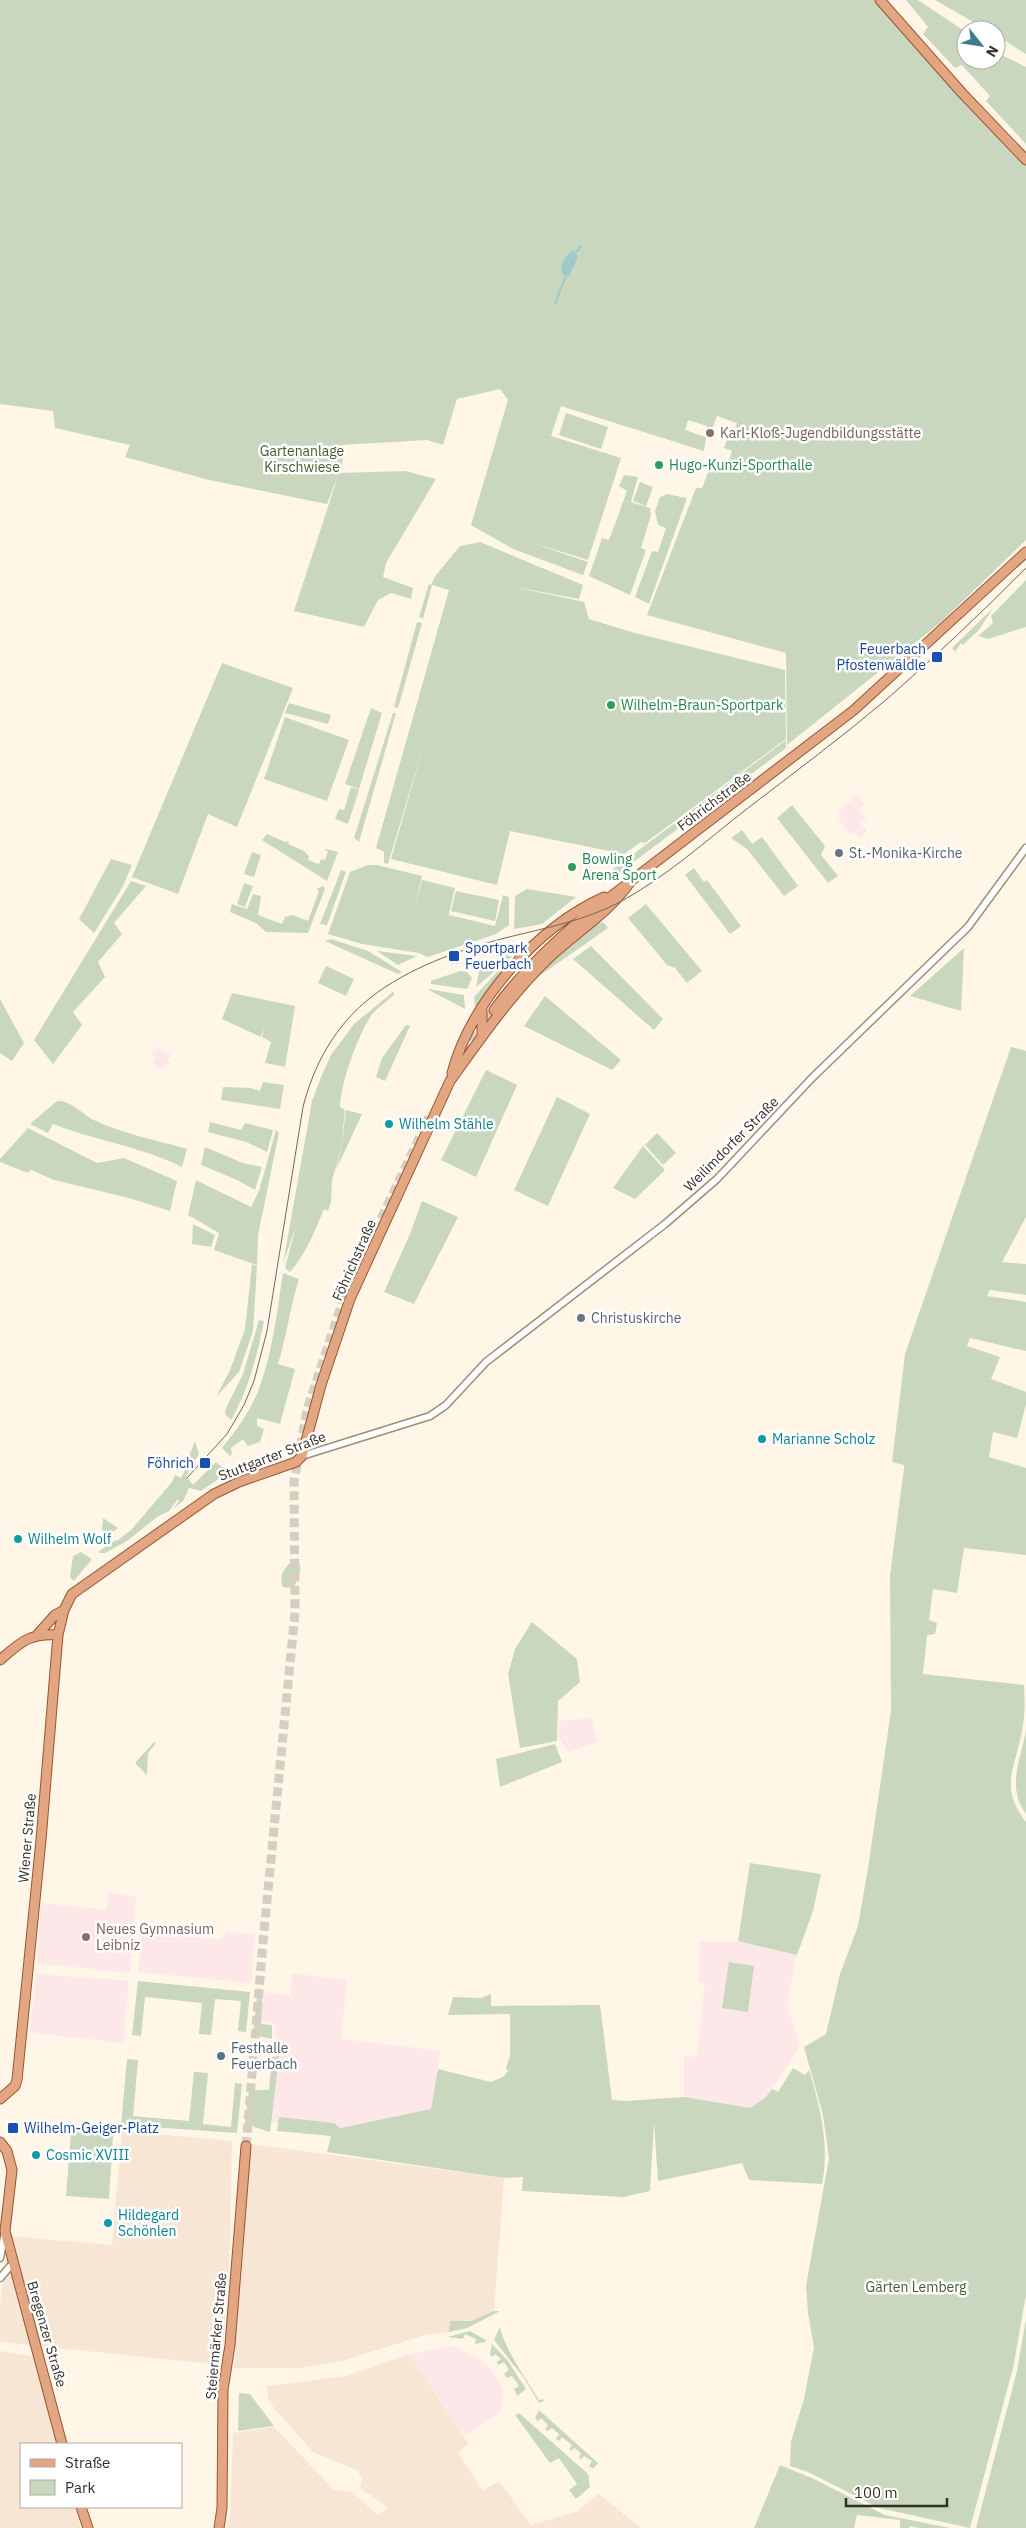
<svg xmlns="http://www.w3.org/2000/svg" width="1026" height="2528" viewBox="0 0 1026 2528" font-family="'IBM Plex Sans',sans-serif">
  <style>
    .industrial { fill: #f7e6d4 }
    .education { fill: #fde7e9 }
    .green { fill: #c9d7bf }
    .water { fill: #a0c9cb }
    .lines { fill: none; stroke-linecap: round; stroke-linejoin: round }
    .stream { stroke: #a0c9cb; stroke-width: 2 }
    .major-tunnel { stroke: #d6cec0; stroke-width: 9; stroke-dasharray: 9 4.5; stroke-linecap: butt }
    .minor-casing { stroke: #9c8f78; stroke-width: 9 }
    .major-casing { stroke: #99552d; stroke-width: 11 }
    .minor { stroke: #fff; stroke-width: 6 }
    .major { stroke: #e3a683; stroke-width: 9 }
    .tram { stroke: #6f695d; stroke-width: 1 }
    .education-dot { fill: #8d6e63; stroke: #fff; stroke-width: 2 }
    .leisure-dot { fill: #2e9e5b; stroke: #fff; stroke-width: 2 }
    .transit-dot { fill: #1a4fb4; stroke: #fff; stroke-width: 2 }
    .worship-dot { fill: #6b7280; stroke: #fff; stroke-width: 2 }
    .culture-dot { fill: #0f9aa8; stroke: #fff; stroke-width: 2 }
    .service-dot { fill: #5c6f8a; stroke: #fff; stroke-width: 2 }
    .labels { text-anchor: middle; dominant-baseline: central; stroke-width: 5; stroke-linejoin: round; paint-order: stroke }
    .education-label { font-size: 14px; fill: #785e54; stroke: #fff; text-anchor: start }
    .park-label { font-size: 14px; fill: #465d31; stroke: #fff }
    .leisure-label { font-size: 14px; fill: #27864d; stroke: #fff; text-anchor: start }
    .transit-label { font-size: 14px; fill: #164399; stroke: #fff; text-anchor: end }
    .street-label { font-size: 14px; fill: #342f25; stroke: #fff }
    .worship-label { font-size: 14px; fill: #5b616d; stroke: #fff; text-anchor: start }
    .culture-label { font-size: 14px; fill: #0d838f; stroke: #fff; text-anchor: start }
    .service-label { font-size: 14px; fill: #4e5e75; stroke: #fff; text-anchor: start }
  </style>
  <rect width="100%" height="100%" fill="#fff6e7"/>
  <path class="industrial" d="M 122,2131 L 232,2141 L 230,2245 L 222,2365 L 0,2342 L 0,2304 L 9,2236 L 112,2245 Z
    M 251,2144 L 504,2178 L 494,2311 L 471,2321 L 451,2321 L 449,2332 L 425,2335 L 345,2360 L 299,2368 L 234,2368 L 240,2250 Z
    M 0,2351 L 32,2356 L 58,2444 L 21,2444 L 21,2507 L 75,2507 L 81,2528 L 0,2528 Z
    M 410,2354 L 468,2444 L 458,2453 L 483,2491 L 499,2481 L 531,2525 L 576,2512 L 599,2494 L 641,2528 L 227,2528 L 230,2516 L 233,2433 L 274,2427 L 334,2490 L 352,2492 L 378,2515 L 388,2508 L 360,2488 L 362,2479 L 357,2470 L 313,2452 L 274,2408 L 268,2397 L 267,2386 L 346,2376 Z"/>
  <path class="education" d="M 857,795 L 865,804 L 859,810 L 866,819 L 860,823 L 867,831 L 859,838 L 853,832 L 851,834 L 838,820 L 841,817 L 837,813 Z
    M 158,1047 L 164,1053 L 166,1051 L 171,1056 L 167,1060 L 170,1063 L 160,1069 L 152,1062 L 156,1058 L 151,1053 Z
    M 591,1718 L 597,1742 L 568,1752 L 558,1737 L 559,1721 Z
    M 109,1892 L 136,1897 L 130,1973 L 37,1963 L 41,1903 L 107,1910 Z
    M 143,1927 L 185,1936 L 219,1940 L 227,1932 L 255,1934 L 251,1983 L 138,1972 Z
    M 700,1941 L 738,1941 L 797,1955 L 787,2004 L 800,2047 L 765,2098 L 750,2108 L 684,2097 L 684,2055 L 697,2057 L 705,1983 L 698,1982 Z
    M 36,1974 L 129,1981 L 123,2043 L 30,2032 Z
    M 293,1974 L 347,1980 L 341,2039 L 440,2051 L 432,2109 L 333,2129 L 270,2122 L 278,2055 L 274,2024 L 257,2021 L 259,1992 L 290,1995 Z
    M 447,2347 L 459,2348 L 483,2361 L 492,2371 L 503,2390 L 501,2411 L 464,2437 L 410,2354 Z"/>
  <path class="green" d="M 0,0 L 876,0 L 984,122 L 1026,165 L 1026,540 L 940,623 L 787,745 L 786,653 L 647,615 L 696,488 L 702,488 L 712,462 L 727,466 L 732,451 L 724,448 L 727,439 L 731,440 L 737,423 L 717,416 L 711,432 L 706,430 L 707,426 L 688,420 L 685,430 L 706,437 L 704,451 L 561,406 L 551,436 L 621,458 L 588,560 L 530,542 L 588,562 L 583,575 L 513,549 L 471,525 L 508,400 L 500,389 L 457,399 L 443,445 L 427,440 L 342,445 L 343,460 L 339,473 L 405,471 L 436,479 L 386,563 L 383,577 L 413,588 L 411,599 L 391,593 L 378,600 L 364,627 L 294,611 L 339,473 L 327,504 L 209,480 L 125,457 L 130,445 L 55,428 L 53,411 L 0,404 Z
    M 906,0 L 918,0 L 966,32 L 966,60 L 996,60 L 996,52 L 1026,67 L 1026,144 L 986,101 L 990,96 L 962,65 L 955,68 L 923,34 L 928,27 Z
    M 935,0 L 1026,0 L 1026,54 L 996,35 L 996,30 L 987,30 Z
    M 566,413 L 608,427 L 601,449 L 559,435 Z
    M 624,475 L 638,477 L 631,502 L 650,508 L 651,515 L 641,548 L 646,550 L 630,595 L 589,576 L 602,538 L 609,540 L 627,491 L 619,486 Z
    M 640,482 L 653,487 L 646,506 L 633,501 Z
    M 667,494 L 686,498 L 686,501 L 649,604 L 635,597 L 652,551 L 658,552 L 666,528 L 658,525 L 655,511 L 660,497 Z
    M 480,542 L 583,585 L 579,599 L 510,586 L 584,602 L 589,619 L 635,633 L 785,670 L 786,739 L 645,843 L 641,842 L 624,854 L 510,831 L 497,885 L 391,859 L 426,737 L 388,864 L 384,863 L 384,852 L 376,848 L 449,590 L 432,585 L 423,619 L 419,617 L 429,584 L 431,585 L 436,575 L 460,546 Z
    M 1026,580 L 1026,627 L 988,639 L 978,636 L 993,623 L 991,616 Z
    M 993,608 L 979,630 L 963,645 L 961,643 L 955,652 L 952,648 Z
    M 417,622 L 422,623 L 398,708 L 394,707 Z
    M 222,663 L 293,688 L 237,827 L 208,814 L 178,894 L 132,877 Z
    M 289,703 L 331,715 L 328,724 L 285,713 Z
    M 371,708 L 382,713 L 359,789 L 345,784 Z
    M 393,713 L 396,713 L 359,842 L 354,838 Z
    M 285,717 L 349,740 L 327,801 L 264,779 Z
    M 786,740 L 786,748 L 604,884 L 608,873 Z
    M 351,787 L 359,790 L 348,824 L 335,819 L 339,809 L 344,810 Z
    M 792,805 L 825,846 L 821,855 L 838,876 L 828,883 L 777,818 Z
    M 742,830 L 752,844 L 762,837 L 798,886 L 784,896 L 747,849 L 731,838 Z
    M 267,834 L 285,842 L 289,841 L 288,844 L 304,851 L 309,856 L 308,860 L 319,864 L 321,859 L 325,860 L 328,851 L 325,850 L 327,849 L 338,852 L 327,881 L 262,840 Z
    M 252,852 L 261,855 L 254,877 L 244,874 Z
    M 111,859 L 132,865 L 122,888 L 94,933 L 79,919 Z
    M 368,865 L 377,865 L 422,876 L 415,906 L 422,880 L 455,888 L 447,922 L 449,915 L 495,926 L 503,895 L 509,897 L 509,925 L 496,934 L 428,957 L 419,953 L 362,944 L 328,934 L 350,872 Z
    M 694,868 L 704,882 L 707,880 L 741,926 L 730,934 L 685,875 Z
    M 341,870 L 346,872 L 327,925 L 320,924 Z
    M 131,881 L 146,886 L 114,923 L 122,934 L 98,962 L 105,977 L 73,1012 L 82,1025 L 53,1064 L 34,1040 Z
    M 244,883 L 253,886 L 245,907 L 237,904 Z
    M 323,886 L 325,889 L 308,933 L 266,932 L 256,923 L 230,912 L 232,904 L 247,909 L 253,894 L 261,896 L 258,915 L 282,924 L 285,917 L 293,915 L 308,921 L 319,891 L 316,889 Z
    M 527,889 L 576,897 L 542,924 L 514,929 L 515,896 Z
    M 456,891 L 499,900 L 495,921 L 451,911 Z
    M 646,904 L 702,971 L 687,983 L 675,968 L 667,965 L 628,918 Z
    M 603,922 L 608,928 L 535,979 L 534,978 L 593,925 Z
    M 331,939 L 368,951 L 402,972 L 398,974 L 325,941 Z
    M 591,946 L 663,1019 L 654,1030 L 573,959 Z
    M 964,948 L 961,1011 L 910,996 Z
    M 377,951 L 417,956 L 398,965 Z
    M 506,955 L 512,957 L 476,987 L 480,967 Z
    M 512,965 L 478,1008 L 475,1006 L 474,997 L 497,972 Z
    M 326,966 L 354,979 L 346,996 L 318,983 Z
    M 460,971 L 467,972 L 472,978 L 467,989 L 431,984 L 431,981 Z
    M 427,989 L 464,995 L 465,1009 Z
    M 394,991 L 394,995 C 386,1002 374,1010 369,1019 C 356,1041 341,1082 340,1107 L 345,1110 L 341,1150 L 332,1180 L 331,1202 L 328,1211 L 324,1209 C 315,1230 306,1254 290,1272 L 285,1268 L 296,1226 L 283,1264 L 312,1101 L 321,1077 L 331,1055 L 354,1024 Z
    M 232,993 L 295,1006 L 285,1067 L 265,1063 L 271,1042 L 262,1037 L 264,1024 L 261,1037 L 222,1019 Z
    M 545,996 L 621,1060 L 612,1070 L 524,1026 Z
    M 0,999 L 24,1043 L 12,1061 L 0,1053 Z
    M 406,1025 L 410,1026 L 385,1081 L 376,1077 L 382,1058 Z
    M 1011,1047 L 1026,1051 L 1026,1217 L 1002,1262 L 1026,1264 L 1026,1295 L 990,1290 L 987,1296 L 1026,1302 L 1026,1351 L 970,1338 L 967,1346 L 1000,1357 L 991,1379 L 1026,1392 L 1026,1404 L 1017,1438 L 993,1432 L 989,1457 L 1026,1468 L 1026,1555 L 964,1548 L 957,1593 L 933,1589 L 929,1620 L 937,1623 L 935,1634 L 927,1635 L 923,1674 L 1024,1685 C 1025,1700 1025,1716 1022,1731 C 1015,1769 999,1787 1026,1822 L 1026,2295 L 1013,2368 L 970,2528 L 879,2508 L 808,2472 L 790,2466 L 791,2441 L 804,2399 L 814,2347 L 808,2313 L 806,2286 L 829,2158 L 823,2115 L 804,2047 L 826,2034 L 840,1974 L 858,1926 L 868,1868 L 891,1711 L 890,1575 L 904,1468 L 904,1465 L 892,1462 L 905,1354 Z
    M 486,1070 L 517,1085 L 476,1177 L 441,1160 Z
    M 263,1082 L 284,1085 L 280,1109 L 221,1100 L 223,1087 L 251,1088 L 260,1091 Z
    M 557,1097 L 590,1114 L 548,1206 L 514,1190 Z
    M 57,1101 C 71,1100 82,1114 94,1120 C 123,1134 157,1140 187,1149 L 182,1167 C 140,1146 96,1141 53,1124 L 48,1133 L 30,1124 Z
    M 346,1110 L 362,1114 L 336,1170 L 341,1151 Z
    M 210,1122 L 241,1130 L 245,1123 L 273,1130 L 267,1152 L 246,1142 L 208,1132 Z
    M 28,1128 L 97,1163 L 124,1158 L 177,1181 L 170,1211 L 129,1198 L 54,1180 L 31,1170 L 28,1173 L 0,1162 L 0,1159 Z
    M 276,1130 L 279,1133 L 258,1235 L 257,1265 L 214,1250 L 219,1233 L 188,1215 L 196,1180 L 251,1207 L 259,1191 Z
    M 657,1133 L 676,1153 L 663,1165 L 645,1145 Z
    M 643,1146 L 665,1170 L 635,1199 L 613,1188 Z
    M 205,1147 L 243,1163 L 262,1167 L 255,1190 L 235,1179 L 201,1165 Z
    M 422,1201 L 458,1217 L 414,1304 L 384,1292 L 410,1234 Z
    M 193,1224 L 215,1235 L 211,1247 L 192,1244 Z
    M 252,1264 L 257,1266 L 253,1331 L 239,1372 L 216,1397 L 230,1370 L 245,1329 Z
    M 283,1273 L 299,1279 C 290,1307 287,1336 278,1364 L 295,1369 L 280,1424 L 257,1418 L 257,1426 L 264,1429 L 260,1442 L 248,1446 L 243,1439 L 231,1448 L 232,1454 L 230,1456 L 222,1448 C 237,1429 252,1409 260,1386 C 273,1350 277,1311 283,1273 Z
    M 259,1320 L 264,1321 C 257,1356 249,1389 231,1420 L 225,1414 L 226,1408 L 243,1374 Z
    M 195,1441 L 199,1454 L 186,1476 L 193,1485 L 216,1462 L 224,1469 L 223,1476 L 201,1491 L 189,1488 L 183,1501 L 173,1509 L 179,1501 L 178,1499 L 169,1511 L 157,1517 L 127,1541 L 105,1553 L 99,1553 L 99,1551 L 116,1540 L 117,1541 L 132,1529 L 172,1482 L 175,1475 L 181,1478 L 190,1461 L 188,1459 Z
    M 103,1518 L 118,1528 L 101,1541 Z
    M 81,1552 L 92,1559 L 74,1581 L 70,1577 L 73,1556 Z
    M 293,1560 L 300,1564 C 301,1574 298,1580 293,1588 L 283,1587 C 278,1576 285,1567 293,1560 Z
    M 532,1622 L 577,1659 L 580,1682 L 558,1701 L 557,1741 L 520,1748 L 508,1674 L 515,1649 Z
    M 1026,1730 L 1026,1814 C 1006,1786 1021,1760 1026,1730 Z
    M 154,1742 L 156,1743 L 148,1753 L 147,1775 L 135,1763 Z
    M 555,1744 L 562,1762 L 500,1787 L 496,1759 Z
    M 750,1863 L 821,1874 L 813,1911 L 797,1955 L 738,1941 Z
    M 729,1962 L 754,1966 L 748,2012 L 722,2008 Z
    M 138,1981 L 250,1992 L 246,2032 L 238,2031 L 241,2001 L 215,1999 L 211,2035 L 199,2034 L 202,2003 L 145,1997 L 141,2036 L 132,2035 Z
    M 491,1994 L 491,2006 L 600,2005 L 612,2100 L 625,2101 L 684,2097 L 750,2108 L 765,2098 L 772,2089 L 778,2092 L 793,2068 L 805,2075 L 809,2070 C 820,2106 830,2146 822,2184 L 749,2180 L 742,2163 L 658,2181 L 654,2122 L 650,2191 L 623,2197 L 522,2191 L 523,2177 L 504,2178 L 327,2152 L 331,2136 L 277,2131 L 279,2117 L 334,2123 L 340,2128 L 431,2109 L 438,2069 L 491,2082 L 503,2077 L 508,2071 L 506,2068 L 510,2056 L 510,2014 L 448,2015 L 453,1997 L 481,1998 Z
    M 257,1996 L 262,1996 L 261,2024 L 272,2025 L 272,2039 L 253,2035 Z
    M 279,2056 L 270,2132 L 245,2124 L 249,2090 L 269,2090 L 272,2057 Z
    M 127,2059 L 138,2060 L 133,2116 L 189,2121 L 194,2072 L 208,2073 L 203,2124 L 231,2127 L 235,2083 L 242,2084 L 237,2133 L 121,2125 Z
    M 71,2132 L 113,2135 L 109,2199 L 66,2196 Z
    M 494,2311 L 500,2311 L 467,2328 L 449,2332 L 450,2321 L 471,2321 Z
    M 1026,2319 L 1026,2528 L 976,2528 L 1017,2371 Z
    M 500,2327 C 505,2350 525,2377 539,2400 L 543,2399 L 544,2401 L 539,2403 L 524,2378 L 494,2340 Z
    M 470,2331 L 486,2340 L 485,2342 L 475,2344 L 476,2339 L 465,2334 L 463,2339 L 447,2337 Z
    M 492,2344 L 508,2361 L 526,2389 L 517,2396 L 514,2389 L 519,2386 L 512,2376 L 507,2378 L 504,2374 L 509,2370 L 504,2362 L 498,2365 L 497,2362 L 501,2359 L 495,2354 L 492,2357 L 490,2354 Z
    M 239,2393 L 250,2394 L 274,2426 L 238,2431 Z
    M 539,2410 L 598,2463 L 593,2469 L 589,2466 L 592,2461 L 584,2456 L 581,2459 L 579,2458 L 581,2453 L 574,2448 L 571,2451 L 569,2449 L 572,2445 L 562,2437 L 559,2441 L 556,2439 L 559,2434 L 552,2428 L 548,2431 L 545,2429 L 548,2425 L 541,2418 L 538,2421 L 535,2418 Z
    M 519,2413 L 588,2474 L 590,2487 L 576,2499 L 569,2490 L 577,2484 L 559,2458 L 550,2463 L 515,2415 Z
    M 780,2465 L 814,2479 L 885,2515 L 950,2528 L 920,2528 L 910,2526 L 909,2528 L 900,2528 L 900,2520 L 857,2515 L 854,2528 L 754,2528 Z"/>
  <path class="water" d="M 573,250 L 578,257 L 569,276 L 565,276 L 561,271 C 562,261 565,256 573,250 Z"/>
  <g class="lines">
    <path class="stream" d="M 576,252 L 581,246
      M 555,304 L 566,275"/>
    <path class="major-tunnel" d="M 457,1064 L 494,1010
      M 246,2146 L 263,1942 L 295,1612 L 294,1482 L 307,1410 L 344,1297 L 429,1117"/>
    <defs>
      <path id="minor" d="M 302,1456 L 430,1416 L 446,1405 L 486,1362 L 665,1224 L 717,1179 L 812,1078 L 968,927 L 1026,848
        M 0,2258 L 5,2232
        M 0,2278 L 13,2263"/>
      <path id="major" d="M 880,0 L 962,93 L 1026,160
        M 482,1010 L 482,1037
        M 494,1010 C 520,974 551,945 584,917 L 854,710 L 1026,552
        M 452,1073 C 471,1002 537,927 604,897
        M 37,1635 L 55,1615 L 64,1610
        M 0,1660 C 21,1642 29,1633 58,1635
        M 0,2099 L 15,2086 L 17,2080 L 41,1840 L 58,1635 L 64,1610 L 72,1594 L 214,1494 L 239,1482 L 296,1462 L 302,1456 L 321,1385 L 350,1299 L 450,1081 C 481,1038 512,993 551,956 C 578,931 610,912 631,881
        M 0,2142 L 7,2151 L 12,2170 L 5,2231 L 62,2444
        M 81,2507 L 88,2528
        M 219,2528 L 222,2508 L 223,2390 L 230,2345 L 246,2146"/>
    </defs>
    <use href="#minor" class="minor-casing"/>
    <use href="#major" class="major-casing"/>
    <use href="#minor" class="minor"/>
    <use href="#major" class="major"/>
    <path class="tram" d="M 187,1478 L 227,1434 L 244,1405 L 254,1381 L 267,1331 L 303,1107 C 314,1064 335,1026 370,998 C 408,968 459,950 505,938 C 545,928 584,921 620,902 C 666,877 707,840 748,808 C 795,772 842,737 887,699 C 935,657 981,613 1026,568"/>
  </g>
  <g class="education-dot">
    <circle cx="710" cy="433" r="5"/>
    <circle cx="86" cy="1937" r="5"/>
  </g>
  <g class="leisure-dot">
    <circle cx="659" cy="465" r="5"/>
    <circle cx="611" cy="705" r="5"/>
    <circle cx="572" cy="867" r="5"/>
  </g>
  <g class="transit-dot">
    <rect x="931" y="651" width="12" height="12" rx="2.5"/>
    <rect x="448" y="950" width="12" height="12" rx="2.5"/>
    <rect x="199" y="1457" width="12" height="12" rx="2.5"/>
    <rect x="7" y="2122" width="12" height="12" rx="2.5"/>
  </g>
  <g class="worship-dot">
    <circle cx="839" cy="853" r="5"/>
    <circle cx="581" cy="1318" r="5"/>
  </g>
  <g class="culture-dot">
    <circle cx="389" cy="1124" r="5"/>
    <circle cx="762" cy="1439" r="5"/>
    <circle cx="18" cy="1539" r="5"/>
    <circle cx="36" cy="2155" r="5"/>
    <circle cx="108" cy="2223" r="5"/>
  </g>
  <circle class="service-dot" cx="221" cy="2056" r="5"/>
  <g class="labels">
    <g class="education-label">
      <text x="720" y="433">Karl-Kloß-Jugendbildungsstätte</text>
      <text x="96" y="1929">Neues Gymnasium<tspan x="96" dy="16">Leibniz</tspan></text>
    </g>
    <g class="park-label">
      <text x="302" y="451">Gartenanlage<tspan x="302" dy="16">Kirschwiese</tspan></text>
      <text x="916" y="2287">Gärten Lemberg</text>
    </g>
    <g class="leisure-label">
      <text x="669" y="465">Hugo-Kunzi-Sporthalle</text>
      <text x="621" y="705">Wilhelm-Braun-Sportpark</text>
      <text x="582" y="859">Bowling<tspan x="582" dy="16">Arena Sport</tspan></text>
    </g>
    <g class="transit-label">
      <text x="926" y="649">Feuerbach<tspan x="926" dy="16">Pfostenwäldle</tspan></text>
      <text x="465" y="948" text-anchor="start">Sportpark<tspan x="465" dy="16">Feuerbach</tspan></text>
      <text x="194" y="1463">Föhrich</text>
      <text x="24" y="2128" text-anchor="start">Wilhelm-Geiger-Platz</text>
    </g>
    <g class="street-label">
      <text transform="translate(714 801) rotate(-37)">Föhrichstraße</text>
      <text transform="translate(731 1144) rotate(-45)">Weilimdorfer Straße</text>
      <text transform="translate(354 1260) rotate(-66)">Föhrichstraße</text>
      <text transform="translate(272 1456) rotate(-21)">Stuttgarter Straße</text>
      <text transform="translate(27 1838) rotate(-85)">Wiener Straße</text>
      <text transform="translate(47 2334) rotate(74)">Bregenzer Straße</text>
      <text transform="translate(216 2336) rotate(-85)">Steiermärker Straße</text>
    </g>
    <g class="worship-label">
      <text x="849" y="853">St.-Monika-Kirche</text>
      <text x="591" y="1318">Christuskirche</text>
    </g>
    <g class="culture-label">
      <text x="399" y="1124">Wilhelm Stähle</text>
      <text x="772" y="1439">Marianne Scholz</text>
      <text x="28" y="1539">Wilhelm Wolf</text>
      <text x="46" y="2155">Cosmic XVIII</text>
      <text x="118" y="2215">Hildegard<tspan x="118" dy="16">Schönlen</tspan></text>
    </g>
    <g class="service-label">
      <text x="231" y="2048">Festhalle<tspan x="231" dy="16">Feuerbach</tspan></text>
    </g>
  </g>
  <rect x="20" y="2443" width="162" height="65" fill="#ffffff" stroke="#aeaca8"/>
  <rect x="30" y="2459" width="25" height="8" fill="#e3a683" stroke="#aeaca8"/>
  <text x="65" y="2468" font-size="15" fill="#342f25">Straße</text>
  <rect x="30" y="2480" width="25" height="15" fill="#c9d7bf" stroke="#aeaca8"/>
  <text x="65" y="2493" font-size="15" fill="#342f25">Park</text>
  <g transform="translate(981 45) rotate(120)"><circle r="24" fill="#ffffff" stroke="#aeaca8"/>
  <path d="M0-4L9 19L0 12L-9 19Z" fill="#3c7b90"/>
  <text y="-8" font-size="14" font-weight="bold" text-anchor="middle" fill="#342f25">N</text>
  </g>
  <path d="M846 2498v8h101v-8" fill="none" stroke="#342f25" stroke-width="2.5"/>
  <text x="854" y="2498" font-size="15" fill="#342f25" stroke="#ffffff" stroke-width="4" paint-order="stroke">100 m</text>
</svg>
